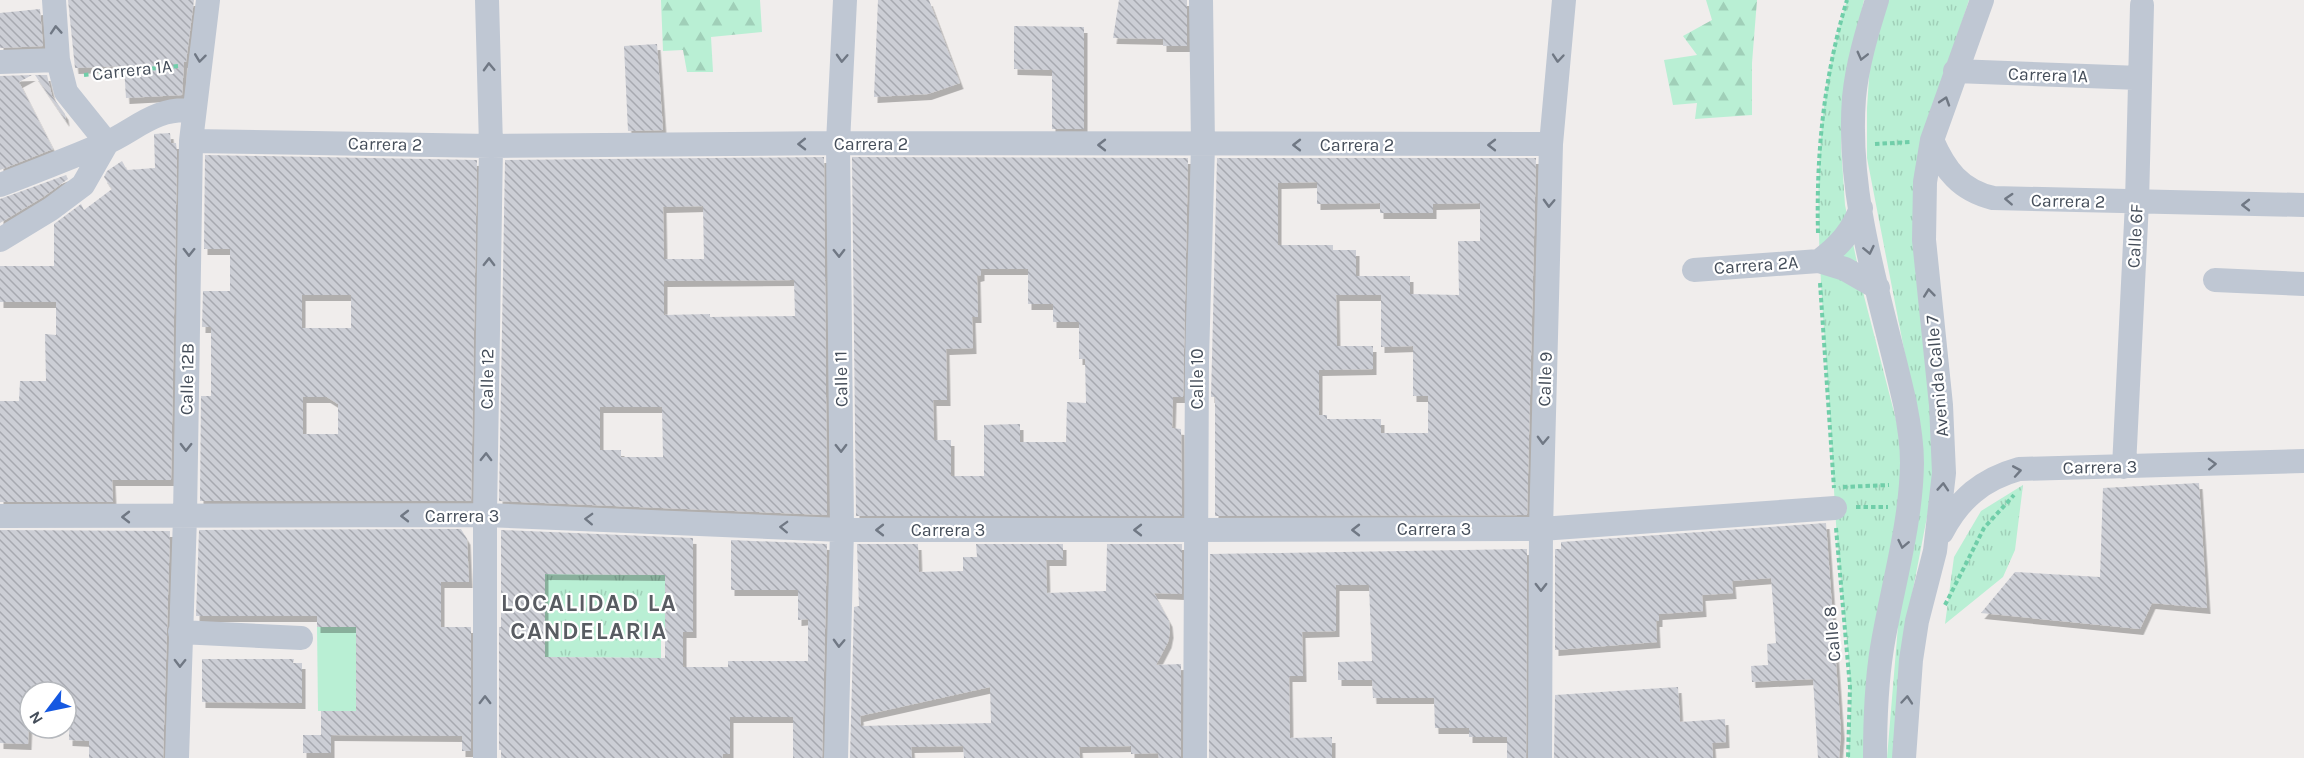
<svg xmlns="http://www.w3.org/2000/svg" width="2304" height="758" viewBox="0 0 2304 758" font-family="Karla,sans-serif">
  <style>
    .grass { fill: url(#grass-tufts) }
    .forest { fill: url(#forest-firs) }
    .pitch { fill: #b9efd4 }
    .building { fill: url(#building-back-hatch); fill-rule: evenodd; filter: url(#shadow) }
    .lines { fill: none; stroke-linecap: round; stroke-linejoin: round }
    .path { stroke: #70cea9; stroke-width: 4; stroke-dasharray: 4.5 3; stroke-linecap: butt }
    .minor { stroke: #bfc7d3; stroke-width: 24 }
    .oneway { stroke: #707884 }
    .labels { text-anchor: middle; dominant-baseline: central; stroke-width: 4.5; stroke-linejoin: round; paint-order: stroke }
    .street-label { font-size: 18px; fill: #454e5a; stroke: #fff }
    .district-label { font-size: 24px; font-weight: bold; letter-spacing: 1.5px; fill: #595c62; stroke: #fff }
  </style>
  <defs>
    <pattern id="grass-tufts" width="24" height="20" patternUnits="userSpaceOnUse" patternTransform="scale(1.5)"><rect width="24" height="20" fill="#b9efd4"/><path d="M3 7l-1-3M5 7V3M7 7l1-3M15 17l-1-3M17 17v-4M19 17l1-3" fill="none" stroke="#a0cfb8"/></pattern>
    <pattern id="forest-firs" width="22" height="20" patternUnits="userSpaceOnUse" patternTransform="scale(1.5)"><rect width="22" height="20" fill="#b9efd4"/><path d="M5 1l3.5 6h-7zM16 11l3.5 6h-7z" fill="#a0cfb8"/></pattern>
    <pattern id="building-back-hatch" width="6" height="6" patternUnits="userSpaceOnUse" patternTransform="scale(1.5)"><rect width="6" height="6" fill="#ccced5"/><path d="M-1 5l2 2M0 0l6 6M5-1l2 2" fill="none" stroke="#a7a9b0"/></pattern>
    <filter id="shadow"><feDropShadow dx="3.5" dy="6" stdDeviation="0" flood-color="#0004"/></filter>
  </defs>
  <rect width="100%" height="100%" fill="#f0edec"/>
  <path class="grass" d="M 1847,0 L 1864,0 L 1844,90 L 1841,146 L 1845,205 L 1864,296 L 1902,443 L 1904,478 L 1865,758 L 1848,758 C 1849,734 1852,710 1850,685 C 1848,640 1842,595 1838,550 C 1833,491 1832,432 1827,373 C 1818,241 1807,130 1847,0 Z
    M 1888,0 L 1969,0 L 1928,127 L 1933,486 L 1908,615 L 1895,758 L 1887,758 L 1899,614 L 1908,370 L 1867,158 L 1867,108 L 1870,63 Z
    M 2023,485 L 2015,550 L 2003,577 L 1945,624 L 1954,557 L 1981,511 Z
    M 545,574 L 665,575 L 665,632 L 661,632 L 661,658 L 545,657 Z"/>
  <path class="forest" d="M 661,0 L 760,0 L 762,32 L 711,37 L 713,72 L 687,72 L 683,50 L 663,51 Z
    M 1706,0 L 1757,0 L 1752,63 L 1752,115 L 1695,119 L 1697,103 L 1673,105 L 1664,60 L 1697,55 L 1683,36 L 1712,20 Z"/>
  <path class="pitch" d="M 317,627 L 356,627 L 357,711 L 318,711 Z"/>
  <path class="building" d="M 68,0 L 194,0 L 186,62 L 184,62 L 182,95 L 126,98 L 124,66 L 75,68 Z
    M 878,0 L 929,0 L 960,83 L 928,94 L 874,97 Z
    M 1119,0 L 1187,0 L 1187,46 L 1163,46 L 1163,39 L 1113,38 Z
    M 40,9 L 43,46 L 0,48 L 0,13 Z
    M 1014,26 L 1084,27 L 1084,129 L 1052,129 L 1052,70 L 1014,69 Z
    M 657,44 L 663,130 L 628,131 L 624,46 Z
    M 32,75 L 19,82 L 53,149 L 0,170 L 0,76 Z
    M 35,75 L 47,75 L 52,96 L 65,114 L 66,121 Z
    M 170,133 L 171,143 L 176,143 L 177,151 L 171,480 L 112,480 L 113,502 L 0,502 L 0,401 L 19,401 L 20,381 L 46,381 L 45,334 L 56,335 L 56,302 L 0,302 L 0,266 L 54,266 L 54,224 L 81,204 L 84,210 L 112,189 L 104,177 L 107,171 L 122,161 L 127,170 L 155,168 L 154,134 Z
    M 205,155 L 477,160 L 471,501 L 200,501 L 201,396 L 211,396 L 211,327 L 202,327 L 203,291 L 230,291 L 230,249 L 204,249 ZM 302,295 L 351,295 L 351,328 L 302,328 ZM 303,397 L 327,397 L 338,404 L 338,434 L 303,434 Z
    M 824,157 L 827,515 L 499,501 L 505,160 ZM 703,206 L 704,259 L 664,259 L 663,207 ZM 794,280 L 795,316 L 710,317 L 710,314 L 664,315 L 664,281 ZM 600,407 L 662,407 L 663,457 L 621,457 L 621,450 L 600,450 Z
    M 852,157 L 1188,158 L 1183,397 L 1173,397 L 1172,428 L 1181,429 L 1182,516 L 856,516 ZM 981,269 L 1028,269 L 1028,304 L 1053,304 L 1053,322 L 1079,322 L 1079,359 L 1085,359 L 1086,403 L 1067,402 L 1066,442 L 1020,442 L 1020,424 L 984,425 L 984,476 L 951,476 L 951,440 L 934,440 L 933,400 L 947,400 L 946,349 L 973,348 L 972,317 L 978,317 L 977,276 L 981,275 Z
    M 1217,158 L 1536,158 L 1527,515 L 1215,516 L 1215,397 L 1211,397 ZM 1317,182 L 1317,204 L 1380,203 L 1380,213 L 1433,213 L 1433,204 L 1480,203 L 1480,241 L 1458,241 L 1459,295 L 1410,294 L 1410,276 L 1356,276 L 1356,250 L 1333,250 L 1333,245 L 1278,245 L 1278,183 ZM 1336,295 L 1381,295 L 1381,347 L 1413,346 L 1413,396 L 1428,396 L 1428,433 L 1381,433 L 1381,419 L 1327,419 L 1327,415 L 1319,415 L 1319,370 L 1373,369 L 1373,346 L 1337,346 Z
    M 66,175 L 68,179 L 43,197 L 0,223 L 0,199 Z
    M 2199,483 L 2207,608 L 2152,603 L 2140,629 L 1981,613 L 2015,572 L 2100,577 L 2103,488 Z
    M 1826,523 L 1841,733 L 1839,758 L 1818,758 L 1813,679 L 1752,682 L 1751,666 L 1768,665 L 1767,644 L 1776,643 L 1771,578 L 1732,581 L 1733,593 L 1702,595 L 1703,611 L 1659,614 L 1659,621 L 1656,621 L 1657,642 L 1555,650 L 1555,549 L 1561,549 L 1561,542 Z
    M 461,529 L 467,539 L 469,582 L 441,582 L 441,627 L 471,627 L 471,751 L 462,751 L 462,736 L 331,735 L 331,753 L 303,753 L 303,735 L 321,735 L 321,711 L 356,711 L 356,627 L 317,627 L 317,616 L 196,616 L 199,530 Z
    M 0,530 L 170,531 L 163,758 L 89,758 L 89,741 L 69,740 L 70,692 L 30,692 L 28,744 L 0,743 Z
    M 501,530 L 693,538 L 693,632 L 683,632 L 683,667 L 728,667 L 728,661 L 808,661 L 808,619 L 798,620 L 798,590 L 731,590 L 731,540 L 827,544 L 822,758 L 793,758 L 793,717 L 730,717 L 730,754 L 723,754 L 722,758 L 501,758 L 501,750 L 499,750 L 499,627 L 501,627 ZM 545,574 L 665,575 L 665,658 L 545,657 Z
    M 857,544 L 918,544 L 919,572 L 963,571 L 963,557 L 977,557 L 976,544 L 1063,544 L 1063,560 L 1046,560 L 1047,593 L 1106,591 L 1107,544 L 1182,544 L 1182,594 L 1154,593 L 1169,621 L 1170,632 L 1168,642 L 1156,665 L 1181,664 L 1181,758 L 1159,758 L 1158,753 L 1131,754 L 1131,746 L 1079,747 L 1080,758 L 964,758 L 963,746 L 911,747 L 912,758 L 850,758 L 854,607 L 859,606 ZM 990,687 L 991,723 L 861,726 L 860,716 Z
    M 1527,549 L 1526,758 L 1507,758 L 1507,737 L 1469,737 L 1469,728 L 1435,728 L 1434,698 L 1373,698 L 1372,680 L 1338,680 L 1338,662 L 1372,661 L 1369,585 L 1336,585 L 1336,631 L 1302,632 L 1303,676 L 1289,676 L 1290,738 L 1332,737 L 1332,758 L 1209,758 L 1210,554 Z
    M 202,659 L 294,659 L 293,663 L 302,663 L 302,703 L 202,702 Z
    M 1678,687 L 1680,722 L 1725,719 L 1726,742 L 1712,743 L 1713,758 L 1554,758 L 1555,695 Z"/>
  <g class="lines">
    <path class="path" d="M 84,75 L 178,66
      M 1875,144 L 1911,142
      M 1818,233 C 1816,153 1824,76 1847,0
      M 1820,283 L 1834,488
      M 1843,487 L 1889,485
      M 1856,507 L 1888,507
      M 1836,528 L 1850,687 L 1848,758
      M 1945,605 L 1984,528 L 2014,495"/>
    <path class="minor" d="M 0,62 L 58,60
      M 1955,71 L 2140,78
      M 1932,140 C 1945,170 1960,190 1993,198 L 2304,205
      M 191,141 L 491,146 L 838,143 L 1551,144
      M 0,185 C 35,172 69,158 104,144 C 135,131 155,106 194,111
      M 0,240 L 51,209 L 83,185 L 107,143 L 66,92 L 58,60 L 54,0
      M 1819,261 C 1839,246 1852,232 1861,208
      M 1694,270 L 1819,261 L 1845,269 L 1878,288
      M 2215,280 L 2304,284
      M 2124,467 L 2137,202 L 2142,5
      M 0,516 L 485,515 L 842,530 L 1197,530 L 1541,529 L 1835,508
      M 1942,532 C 1959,499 1983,479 2019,469 L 2304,461
      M 180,632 L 301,638
      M 177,758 L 185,517 L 191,141 L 208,0
      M 485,758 L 485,515 L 491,146 L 487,0
      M 836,758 L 842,530 L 838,143 L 845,0
      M 1195,758 L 1197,360 L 1203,145 L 1201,0
      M 1540,758 L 1541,529 L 1551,144 L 1564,0
      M 1875,758 C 1875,721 1876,685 1882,648 C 1892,587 1911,526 1912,463 C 1912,443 1909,424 1905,404 C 1883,304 1846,202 1854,98 C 1857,65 1867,32 1877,0
      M 1904,758 L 1911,660 L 1917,621 L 1935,551 L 1944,473 L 1941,405 L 1924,240 L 1925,182 L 1932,140 L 1982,0"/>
  </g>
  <defs><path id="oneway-chevron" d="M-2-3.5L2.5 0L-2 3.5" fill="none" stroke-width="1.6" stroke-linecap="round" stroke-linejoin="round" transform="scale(1.5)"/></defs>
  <g class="oneway">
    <use href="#oneway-chevron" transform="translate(56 30) rotate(-94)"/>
    <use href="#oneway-chevron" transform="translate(1862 56) rotate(104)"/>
    <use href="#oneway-chevron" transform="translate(200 58) rotate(97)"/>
    <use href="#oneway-chevron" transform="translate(842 58) rotate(93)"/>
    <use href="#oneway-chevron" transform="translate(1558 58) rotate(95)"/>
    <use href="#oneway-chevron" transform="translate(489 67) rotate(-92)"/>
    <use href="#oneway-chevron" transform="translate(1945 101) rotate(-72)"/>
    <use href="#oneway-chevron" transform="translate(802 144) rotate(179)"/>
    <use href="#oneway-chevron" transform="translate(1102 145) rotate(-180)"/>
    <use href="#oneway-chevron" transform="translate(1297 145) rotate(180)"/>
    <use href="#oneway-chevron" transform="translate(1492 145) rotate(180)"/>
    <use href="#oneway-chevron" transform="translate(2009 199) rotate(-177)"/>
    <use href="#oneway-chevron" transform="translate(1549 203) rotate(92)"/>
    <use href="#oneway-chevron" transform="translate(2246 205) rotate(-180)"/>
    <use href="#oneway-chevron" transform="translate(1869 250) rotate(78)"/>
    <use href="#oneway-chevron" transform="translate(189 252) rotate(91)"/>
    <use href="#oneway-chevron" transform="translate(839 253) rotate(89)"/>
    <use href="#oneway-chevron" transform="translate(489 262) rotate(-89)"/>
    <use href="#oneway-chevron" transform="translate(1929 293) rotate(-96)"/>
    <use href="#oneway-chevron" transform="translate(1543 440) rotate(92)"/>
    <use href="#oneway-chevron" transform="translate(186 447) rotate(91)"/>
    <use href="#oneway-chevron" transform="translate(841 448) rotate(89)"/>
    <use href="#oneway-chevron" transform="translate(486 457) rotate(-89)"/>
    <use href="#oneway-chevron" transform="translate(2212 464) rotate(-2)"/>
    <use href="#oneway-chevron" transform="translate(2017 471) rotate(-10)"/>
    <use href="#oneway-chevron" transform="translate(1943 487) rotate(-86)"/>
    <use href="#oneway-chevron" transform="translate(405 516) rotate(180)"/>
    <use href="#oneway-chevron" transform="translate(126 517) rotate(-180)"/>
    <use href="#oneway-chevron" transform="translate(589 519) rotate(-178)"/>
    <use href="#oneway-chevron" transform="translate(784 527) rotate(-178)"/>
    <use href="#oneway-chevron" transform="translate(880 530) rotate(-180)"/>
    <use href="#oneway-chevron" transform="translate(1138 530) rotate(-180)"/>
    <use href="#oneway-chevron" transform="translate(1356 530) rotate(180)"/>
    <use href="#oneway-chevron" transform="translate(1903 544) rotate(102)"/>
    <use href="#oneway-chevron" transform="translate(1541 587) rotate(90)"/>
    <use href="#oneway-chevron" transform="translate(839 643) rotate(92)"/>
    <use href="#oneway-chevron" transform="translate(180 663) rotate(91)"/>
    <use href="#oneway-chevron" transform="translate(485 700) rotate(-90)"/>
    <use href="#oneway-chevron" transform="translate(1907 700) rotate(-85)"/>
  </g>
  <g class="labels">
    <g class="street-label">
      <text transform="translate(132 70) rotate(-6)">Carrera 1A</text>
      <text transform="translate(2048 75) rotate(2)">Carrera 1A</text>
      <text transform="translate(385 144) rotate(1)">Carrera 2</text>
      <text x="871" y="144">Carrera 2</text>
      <text x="1357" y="145">Carrera 2</text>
      <text transform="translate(2068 201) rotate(1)">Carrera 2</text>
      <text transform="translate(2135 236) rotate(-87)">Calle 6F</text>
      <text transform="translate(1756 265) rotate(-4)">Carrera 2A</text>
      <text transform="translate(1937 376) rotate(-95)">Avenida Calle 7</text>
      <text transform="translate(187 379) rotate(-89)">Calle 12B</text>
      <text transform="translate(487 379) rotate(-89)">Calle 12</text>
      <text transform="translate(841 379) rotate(-91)">Calle 11</text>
      <text transform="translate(1197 379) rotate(-90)">Calle 10</text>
      <text transform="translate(1545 379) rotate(-88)">Calle 9</text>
      <text transform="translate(2100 467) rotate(-1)">Carrera 3</text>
      <text x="462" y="516">Carrera 3</text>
      <text x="1434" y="529">Carrera 3</text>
      <text x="948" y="530">Carrera 3</text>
      <text transform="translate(1832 634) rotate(-95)">Calle 8</text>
    </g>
    <g class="district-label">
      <text x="589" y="603">LOCALIDAD LA<tspan x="589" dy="28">CANDELARIA</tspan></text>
    </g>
  </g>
  <g transform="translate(48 710) rotate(238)"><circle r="28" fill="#ffffff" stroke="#b5b8bd" stroke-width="1.5"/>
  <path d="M0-4.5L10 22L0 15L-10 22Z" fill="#1558e1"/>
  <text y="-9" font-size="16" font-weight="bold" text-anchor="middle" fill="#454e5a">N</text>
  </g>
</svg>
